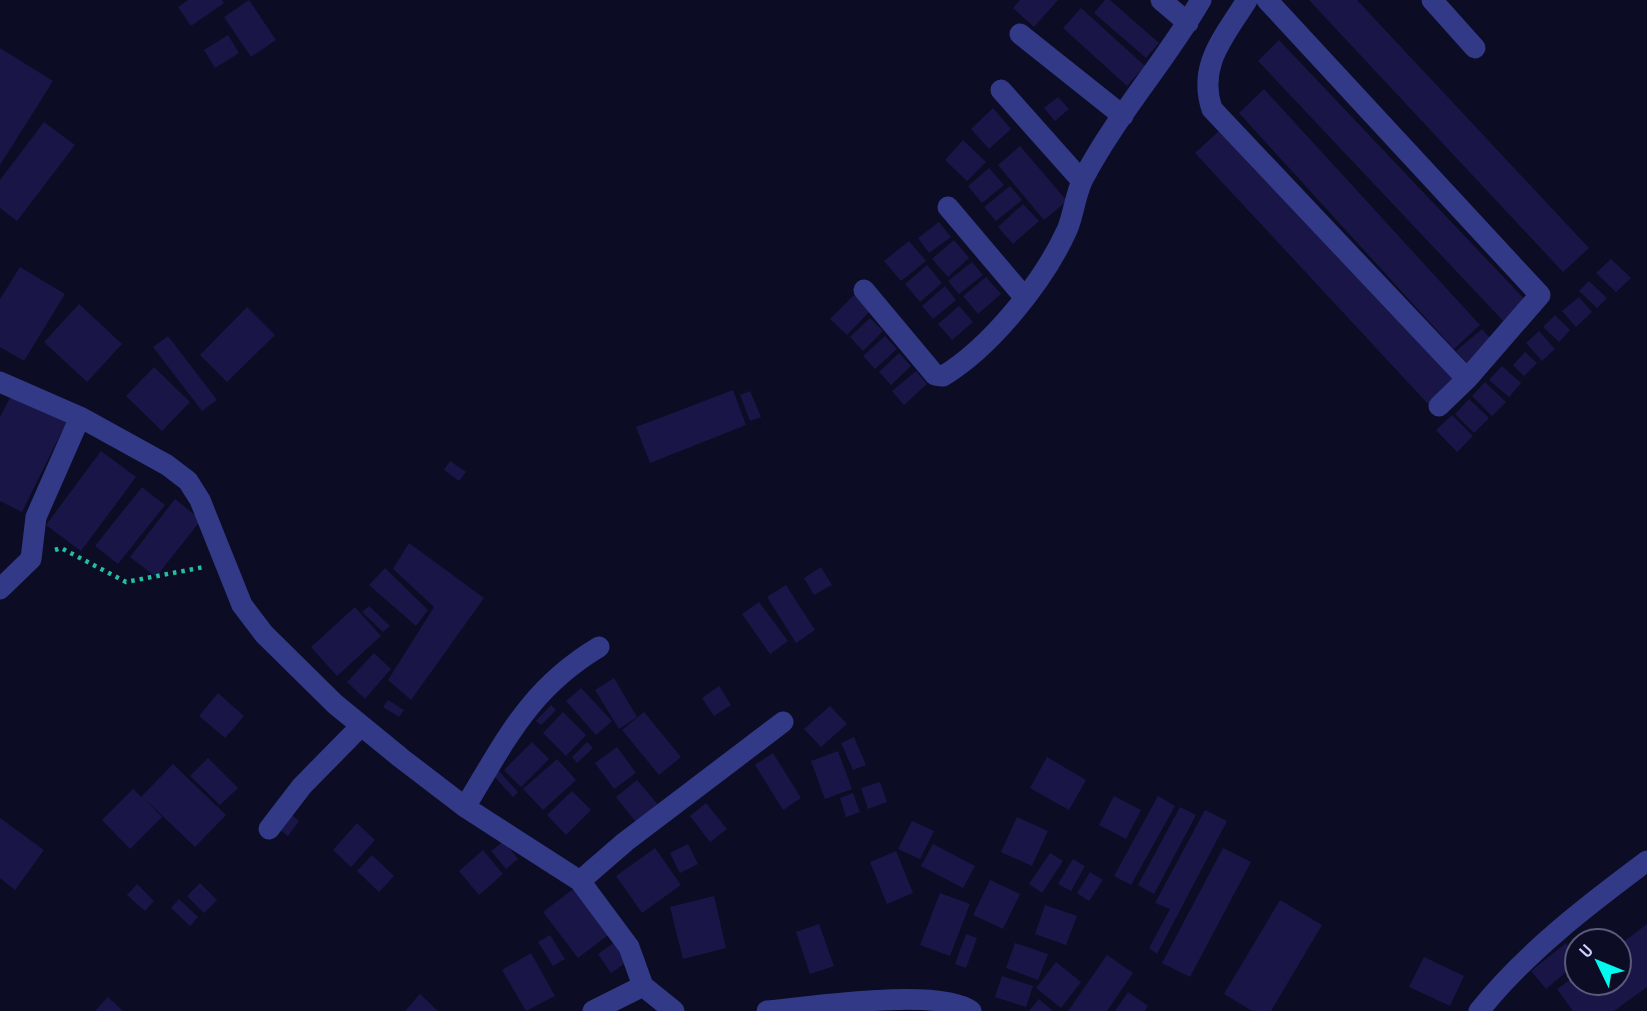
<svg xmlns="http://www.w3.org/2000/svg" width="1647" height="1011" viewBox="0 0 1647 1011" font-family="'Sofia Sans Condensed',sans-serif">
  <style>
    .building { fill: #191647 }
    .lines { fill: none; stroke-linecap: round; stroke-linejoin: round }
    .path { stroke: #22c0a1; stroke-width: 4.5; stroke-dasharray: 3.5 5; stroke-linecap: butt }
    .street { stroke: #323a88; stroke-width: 21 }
  </style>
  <rect width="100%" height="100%" fill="#0c0c24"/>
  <path class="building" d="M 188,0 L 222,0 L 224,3 L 191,26 L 178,7 Z
    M 249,0 L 276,40 L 251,57 L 224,17 Z
    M 1020,0 L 1058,0 L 1034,27 L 1013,8 Z
    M 1105,0 L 1110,0 L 1159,43 L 1146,58 L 1094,13 Z
    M 1309,0 L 1357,0 L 1589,248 L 1563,272 Z
    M 1081,8 L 1145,66 L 1127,86 L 1063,28 Z
    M 228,35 L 239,53 L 215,68 L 204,50 Z
    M 1279,40 L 1529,304 L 1507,325 L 1258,61 Z
    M 0,48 L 53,81 L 0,165 Z
    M 1264,89 L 1480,325 L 1454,349 L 1239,113 Z
    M 1058,97 L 1069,109 L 1055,121 L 1044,108 Z
    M 993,108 L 1011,129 L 989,149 L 971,129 Z
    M 44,122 L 75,145 L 17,221 L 0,208 L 0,180 Z
    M 1221,129 L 1454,380 L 1428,404 L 1195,153 Z
    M 963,140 L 986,162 L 967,181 L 945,160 Z
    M 1020,146 L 1067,201 L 1044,220 L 998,165 Z
    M 989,168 L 1004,185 L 982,203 L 968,186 Z
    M 1010,186 L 1022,200 L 996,221 L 984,207 Z
    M 1023,204 L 1039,221 L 1013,244 L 998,227 Z
    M 939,222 L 951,237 L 929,253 L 918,238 Z
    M 954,240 L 969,258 L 948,277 L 932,259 Z
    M 909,241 L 926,261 L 901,281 L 884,261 Z
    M 1611,259 L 1631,278 L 1616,292 L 1596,273 Z
    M 972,262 L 983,275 L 959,294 L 948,281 Z
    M 927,265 L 942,283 L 920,302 L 905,284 Z
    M 20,267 L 65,294 L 24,361 L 0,347 L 0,299 Z
    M 986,277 L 1001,294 L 978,314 L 963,296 Z
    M 1589,281 L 1607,298 L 1597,308 L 1579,291 Z
    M 945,286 L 956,300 L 933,319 L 922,306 Z
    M 854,295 L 870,311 L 847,335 L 830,319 Z
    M 1579,297 L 1592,312 L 1576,327 L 1562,311 Z
    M 79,304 L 122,344 L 87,382 L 44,342 Z
    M 959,306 L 973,322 L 952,340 L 938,324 Z
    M 247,307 L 275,335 L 227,382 L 200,355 Z
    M 1555,315 L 1570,330 L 1559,342 L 1543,327 Z
    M 870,318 L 883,331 L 863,351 L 850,337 Z
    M 1482,329 L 1496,345 L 1471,368 L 1456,351 Z
    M 1539,331 L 1555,349 L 1542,361 L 1526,343 Z
    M 168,336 L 217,400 L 202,411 L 153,347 Z
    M 885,336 L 897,349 L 875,369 L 863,356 Z
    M 1525,352 L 1537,363 L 1524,376 L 1513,365 Z
    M 899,353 L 911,366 L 891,385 L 879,372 Z
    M 1502,366 L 1521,383 L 1509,397 L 1489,380 Z
    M 154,367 L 190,402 L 162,431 L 126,396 Z
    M 916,371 L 927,384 L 904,405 L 892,391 Z
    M 1485,382 L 1506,402 L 1492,416 L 1472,396 Z
    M 14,390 L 69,417 L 22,512 L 0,501 L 0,417 Z
    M 733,390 L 746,425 L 650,463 L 636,427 Z
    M 750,391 L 761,417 L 750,421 L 740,395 Z
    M 1469,399 L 1489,418 L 1474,433 L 1455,414 Z
    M 1452,415 L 1473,436 L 1457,452 L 1436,430 Z
    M 101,451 L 136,477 L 81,551 L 46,525 Z
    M 450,461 L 466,472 L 459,481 L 444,470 Z
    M 142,487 L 165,505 L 118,564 L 95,546 Z
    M 175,499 L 201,520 L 156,577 L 130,557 Z
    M 409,543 L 484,598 L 411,700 L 388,680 L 434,607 L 393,569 Z
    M 821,567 L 832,585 L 814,595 L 804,578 Z
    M 385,568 L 428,610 L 416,626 L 369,585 Z
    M 786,585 L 815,630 L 796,643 L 767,597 Z
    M 759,602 L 788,641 L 770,654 L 742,614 Z
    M 369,606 L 390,626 L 383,632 L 362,612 Z
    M 355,607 L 381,636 L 337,676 L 311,647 Z
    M 374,653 L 391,669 L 365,699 L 347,682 Z
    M 614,678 L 637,717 L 619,729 L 595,690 Z
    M 719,686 L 731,705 L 714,716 L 702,698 Z
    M 581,688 L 612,721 L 596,735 L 566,701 Z
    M 218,693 L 244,716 L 225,738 L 199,716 Z
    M 388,700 L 404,710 L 399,717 L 383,707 Z
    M 551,705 L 556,710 L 541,725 L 536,721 Z
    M 830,706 L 847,724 L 821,747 L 804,729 Z
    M 563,712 L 586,735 L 566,756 L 543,733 Z
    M 644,712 L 681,757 L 659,775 L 622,730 Z
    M 854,737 L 866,765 L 853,770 L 841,743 Z
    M 532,742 L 549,759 L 521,787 L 504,770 Z
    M 587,742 L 593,748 L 577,763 L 572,757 Z
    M 617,747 L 636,773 L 614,789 L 595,763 Z
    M 838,751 L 852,789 L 825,799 L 811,761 Z
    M 773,753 L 801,798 L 783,810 L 755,765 Z
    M 1047,757 L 1086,780 L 1069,810 L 1030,788 Z
    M 208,758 L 238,788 L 220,805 L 190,776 Z
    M 557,759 L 576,780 L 543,810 L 523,789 Z
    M 173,764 L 226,815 L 195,847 L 144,798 L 162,817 L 130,849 L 102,820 L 133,789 L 141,797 Z
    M 498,770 L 518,792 L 513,797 L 493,775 Z
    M 637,780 L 660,807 L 638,825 L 616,797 Z
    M 880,782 L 887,802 L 868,809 L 861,788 Z
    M 572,791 L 591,810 L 566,835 L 547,815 Z
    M 853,793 L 860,812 L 846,817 L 840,798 Z
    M 1114,796 L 1141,810 L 1126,839 L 1099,825 Z
    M 1158,796 L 1175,806 L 1131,885 L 1114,876 Z
    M 706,803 L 727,829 L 710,842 L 690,816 Z
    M 1180,807 L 1196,815 L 1154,894 L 1138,885 Z
    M 1205,810 L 1227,821 L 1157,954 L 1149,948 L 1170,909 L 1155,903 Z
    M 291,814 L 299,821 L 288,836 L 279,829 Z
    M 1017,817 L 1048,831 L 1032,866 L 1001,852 Z
    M 0,818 L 44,850 L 15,890 L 0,878 Z
    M 912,821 L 934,831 L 920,859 L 898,849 Z
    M 357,823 L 375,840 L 351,867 L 333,850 Z
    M 504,841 L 518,859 L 506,869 L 491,851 Z
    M 688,844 L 698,864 L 680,873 L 670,853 Z
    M 933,844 L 975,866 L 963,888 L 921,866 Z
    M 655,848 L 681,885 L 642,913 L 616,876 Z
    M 1223,848 L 1251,862 L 1190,977 L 1162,963 Z
    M 483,850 L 503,874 L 479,895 L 459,871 Z
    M 896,851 L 913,893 L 887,904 L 870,862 Z
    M 1050,853 L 1063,861 L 1042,893 L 1029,884 Z
    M 372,855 L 394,876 L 379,892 L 357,871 Z
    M 1073,859 L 1085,866 L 1071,891 L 1058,884 Z
    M 1090,872 L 1103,880 L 1089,901 L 1077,893 Z
    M 990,880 L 1020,894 L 1003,929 L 973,915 Z
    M 200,883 L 217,900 L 204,913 L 187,896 Z
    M 137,884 L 154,901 L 145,911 L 127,895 Z
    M 577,886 L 612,932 L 578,958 L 543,912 Z
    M 940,893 L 970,904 L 950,956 L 920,945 Z
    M 714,896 L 726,948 L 683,959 L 670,907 Z
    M 179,899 L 198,917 L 190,926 L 171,908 Z
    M 1280,900 L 1322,925 L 1271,1011 L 1252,1011 L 1224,994 Z
    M 1045,905 L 1077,916 L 1066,945 L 1035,934 Z
    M 819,924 L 834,966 L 810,974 L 796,932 Z
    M 1647,924 L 1647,987 L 1614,1011 L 1573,1011 L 1557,989 L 1577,975 L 1577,983 L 1619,983 L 1619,945 Z
    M 966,934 L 977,938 L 966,968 L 955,964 Z
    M 550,935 L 565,959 L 553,966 L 538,942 Z
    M 615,942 L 628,961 L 611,973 L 598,954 Z
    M 1015,943 L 1048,954 L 1038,980 L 1006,968 Z
    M 1566,943 L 1577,957 L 1577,963 L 1546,989 L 1531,971 Z
    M 531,953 L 555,996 L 526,1011 L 502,970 Z
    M 1107,955 L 1133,973 L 1107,1011 L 1068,1011 Z
    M 1424,957 L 1464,976 L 1450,1006 L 1409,987 Z
    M 1056,962 L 1081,982 L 1061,1008 L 1036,988 Z
    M 1002,976 L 1033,986 L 1026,1007 L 995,997 Z
    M 1128,992 L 1148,1006 L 1145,1011 L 1115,1011 Z
    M 420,994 L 438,1011 L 405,1011 Z
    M 108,997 L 123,1011 L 95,1011 Z
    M 1039,999 L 1053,1011 L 1029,1011 Z"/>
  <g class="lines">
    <path class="path" d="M 55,550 L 61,548 L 126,582 L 204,567"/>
    <path class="street" d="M 1161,0 L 1188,23
      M 1247,0 C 1225,36 1197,65 1212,109 L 1467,379 L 1439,406
      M 1267,0 L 1540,295 L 1467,379
      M 1432,0 L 1475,48
      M 1020,34 L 1123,116
      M 1001,90 L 1082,181
      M 948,207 L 1025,298
      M 864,290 L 935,375 L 943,376 C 991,347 1044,281 1067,230 C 1074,214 1075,195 1083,179 C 1116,116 1165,62 1201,0
      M 0,382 L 80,417 L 167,465 L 188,481 L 200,500 L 242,605 L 264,634 L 335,704 L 401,758 L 465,807 L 580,881 L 629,947 L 643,986 L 674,1011
      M 0,589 L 31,559 L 36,517 L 80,417
      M 465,807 C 506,740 529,689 599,647
      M 269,829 L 302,786 L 360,727
      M 580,881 L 625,842 L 783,722
      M 593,1011 L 643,986
      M 767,1011 C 809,1007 940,987 971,1011
      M 1479,1011 C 1525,953 1588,905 1647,861"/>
  </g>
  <g transform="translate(1598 962) rotate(313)"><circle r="33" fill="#0c0c24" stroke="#5a5a7c" stroke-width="2"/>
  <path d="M0-5L12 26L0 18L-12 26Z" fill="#00faf0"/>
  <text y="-10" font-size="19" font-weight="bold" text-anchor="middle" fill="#cfd0ff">U</text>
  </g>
</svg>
